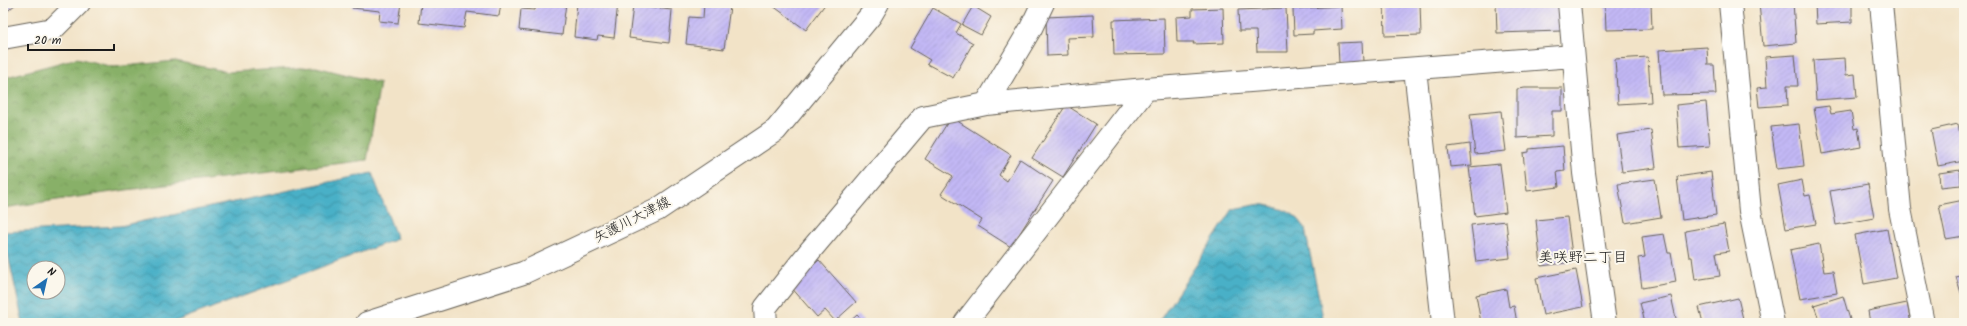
<svg xmlns="http://www.w3.org/2000/svg" width="1967" height="326" viewBox="0 0 1967 326" font-family="Kalam,'Klee One',sans-serif">
  <style>
    .forest { fill: url(#forest-crowns); stroke: #526642 }
    .water { fill: url(#water-waves); stroke: #326672; fill-rule: evenodd }
    .building { fill: url(#building-hatch) }
    .lines { fill: none; stroke-linecap: round; stroke-linejoin: round }
    .minor-casing { stroke: #676258; stroke-width: 24 }
    .major-casing { stroke: #676258; stroke-width: 24 }
    .minor { stroke: #fff; stroke-width: 22 }
    .major { stroke: #fff; stroke-width: 22 }
    .labels { text-anchor: middle; dominant-baseline: central; stroke-width: 4; stroke-linejoin: round; paint-order: stroke }
    .street-label { font-size: 14px; fill: #1c1c1c; stroke: #fbf7ec }
    .neighbourhood-label { font-size: 15px; fill: #1c1c1c; stroke: #fbf7ec }
  </style>
  <defs>
    <pattern id="forest-crowns" width="20" height="18" patternUnits="userSpaceOnUse"><rect width="20" height="18" fill="#88b067"/><path d="M2 6a3 3 0 1 1 6 0M12 15a3 3 0 1 1 6 0" fill="none" stroke="#6e8e54"/></pattern>
    <pattern id="water-waves" width="16" height="10" patternUnits="userSpaceOnUse"><rect width="16" height="10" fill="#48b0c7"/><path d="M0 5q4-4 8 0t8 0" fill="none" stroke="#3b8ea1"/></pattern>
    <pattern id="building-hatch" width="6" height="6" patternUnits="userSpaceOnUse"><rect width="6" height="6" fill="#c2b8f5"/><path d="M-1 1l2-2M0 6l6-6M5 7l2-2" fill="none" stroke="#a69ed1"/></pattern>
  </defs>
  <rect width="100%" height="100%" fill="#fbf7ec"/>
  <filter id="ink" filterUnits="userSpaceOnUse"><feTurbulence type="fractalNoise" baseFrequency=".025" numOctaves="2"/><feDisplacementMap in="SourceGraphic" scale="8" xChannelSelector="R" yChannelSelector="G"/><feConvolveMatrix kernelMatrix="1 2 1 2 8 2 1 2 1" color-interpolation-filters="sRGB"/></filter>
  <filter id="wash" filterUnits="userSpaceOnUse"><feTurbulence type="fractalNoise" baseFrequency=".012" numOctaves="4" result="noise"/><feDisplacementMap in="SourceGraphic" scale="16" xChannelSelector="R" yChannelSelector="G"/><feGaussianBlur stdDeviation="0.9" result="paint"/><feColorMatrix in="noise" values="0 0 0 0 0 0 0 0 0 0 0 0 0 0 0 0 0 1.4 0 .05"/><feComposite in="paint" operator="in"/></filter>
  <g filter="url(#wash)">
    <rect width="100%" height="100%" fill="#f2e3c7"/>
    <path class="forest" d="M 77,58 L 113,67 L 175,61 L 229,72 L 316,67 L 380,83 L 367,160 L 126,190 L 3,208 L 3,78 Z"/>
    <path class="water" d="M 372,173 L 397,239 L 171,323 L 23,323 L 3,232 L 120,226 ZM 34,268 L 58,268 L 58,292 L 34,292 Z
      M 1261,204 C 1279,208 1297,211 1305,229 L 1324,323 L 1158,323 L 1233,209 Z"/>
    <g id="blocks">
      <path class="building" d="M 3,3 L 17,3 L 3,15 Z
        M 353,3 L 401,3 L 398,23 L 379,21 L 380,11 L 352,8 Z
        M 421,3 L 501,3 L 499,16 L 467,12 L 464,28 L 419,23 Z
        M 536,3 L 566,3 L 562,35 L 519,30 L 521,9 L 535,10 Z
        M 577,3 L 598,5 L 599,3 L 618,3 L 614,38 L 598,36 L 597,40 L 574,37 Z
        M 769,3 L 826,3 L 806,30 Z
        M 1384,3 L 1420,3 L 1421,35 L 1385,36 Z
        M 1496,3 L 1560,3 L 1561,31 L 1497,33 Z
        M 1605,3 L 1651,3 L 1652,29 L 1606,30 Z
        M 1759,3 L 1793,3 L 1796,43 L 1763,46 Z
        M 1815,3 L 1852,3 L 1852,22 L 1816,24 Z
        M 704,4 L 730,7 L 724,49 L 686,44 L 689,17 L 703,18 Z
        M 633,6 L 672,10 L 669,43 L 629,38 Z
        M 973,6 L 991,17 L 981,35 L 962,25 Z
        M 1341,6 L 1342,29 L 1313,31 L 1313,34 L 1294,35 L 1293,9 Z
        M 933,8 L 961,24 L 956,33 L 973,43 L 953,78 L 927,64 L 930,60 L 910,48 Z
        M 1223,8 L 1224,43 L 1193,44 L 1194,42 L 1177,42 L 1176,17 L 1192,16 L 1192,9 Z
        M 1286,8 L 1288,52 L 1257,52 L 1256,31 L 1239,31 L 1238,10 Z
        M 1093,15 L 1094,37 L 1067,38 L 1068,55 L 1047,56 L 1046,17 Z
        M 1164,18 L 1165,54 L 1114,55 L 1113,20 Z
        M 1362,42 L 1363,62 L 1339,63 L 1338,43 Z
        M 1707,47 L 1708,65 L 1714,65 L 1716,94 L 1662,95 L 1659,50 Z
        M 1795,55 L 1798,86 L 1787,86 L 1788,105 L 1759,107 L 1757,88 L 1767,87 L 1765,57 Z
        M 1648,57 L 1651,102 L 1618,104 L 1615,59 Z
        M 1845,58 L 1846,75 L 1855,74 L 1857,97 L 1816,100 L 1813,60 Z
        M 1525,88 L 1562,88 L 1562,111 L 1552,111 L 1552,136 L 1517,138 L 1517,89 Z
        M 1706,102 L 1710,146 L 1679,148 L 1676,105 Z
        M 1066,105 L 1096,124 L 1063,177 L 1032,158 Z
        M 1829,106 L 1831,114 L 1851,111 L 1854,129 L 1858,128 L 1861,147 L 1822,154 L 1814,108 Z
        M 1501,111 L 1506,151 L 1475,154 L 1470,114 Z
        M 951,117 L 1011,155 L 999,175 L 1007,181 L 1020,159 L 1053,181 L 1011,247 L 978,226 L 982,220 L 941,194 L 953,176 L 925,159 Z
        M 1799,124 L 1804,166 L 1777,169 L 1771,127 Z
        M 1958,124 L 1964,161 L 1938,166 L 1931,130 Z
        M 1651,130 L 1656,168 L 1622,172 L 1617,135 Z
        M 1470,144 L 1472,165 L 1450,167 L 1448,147 Z
        M 1563,146 L 1565,171 L 1557,172 L 1559,187 L 1527,191 L 1523,153 L 1529,152 L 1529,149 Z
        M 1500,164 L 1506,212 L 1475,216 L 1469,167 Z
        M 1960,170 L 1961,185 L 1940,187 L 1939,173 Z
        M 1711,172 L 1716,215 L 1682,220 L 1677,177 Z
        M 1655,179 L 1661,217 L 1625,223 L 1618,184 Z
        M 1802,180 L 1805,196 L 1810,195 L 1816,224 L 1786,229 L 1778,185 Z
        M 1868,184 L 1874,218 L 1836,225 L 1830,191 Z
        M 1964,200 L 1964,236 L 1946,239 L 1939,205 Z
        M 1567,217 L 1573,262 L 1541,266 L 1536,220 Z
        M 1506,221 L 1510,258 L 1476,262 L 1471,225 Z
        M 1724,224 L 1729,251 L 1716,253 L 1720,276 L 1695,280 L 1692,257 L 1689,257 L 1685,231 Z
        M 1887,229 L 1896,278 L 1864,284 L 1855,235 Z
        M 1664,234 L 1668,253 L 1671,253 L 1676,282 L 1642,288 L 1638,258 L 1645,257 L 1642,237 Z
        M 1819,244 L 1824,272 L 1833,271 L 1837,293 L 1800,299 L 1790,250 Z
        M 819,260 L 856,302 L 835,321 L 825,310 L 817,317 L 790,286 Z
        M 1576,270 L 1583,307 L 1543,315 L 1536,278 Z
        M 1964,275 L 1964,302 L 1956,277 Z
        M 1506,289 L 1509,307 L 1514,306 L 1517,323 L 1481,323 L 1476,295 Z
        M 1671,296 L 1677,323 L 1645,323 L 1640,303 Z
        M 1843,296 L 1851,323 L 1820,323 L 1814,305 Z
        M 1738,298 L 1744,323 L 1703,323 L 1699,307 Z
        M 1907,303 L 1911,323 L 1870,323 L 1868,311 Z
        M 857,315 L 865,323 L 848,323 Z"/>
    </g>
  </g>
  <g filter="url(#ink)">
    <use href="#blocks" fill-opacity="0" stroke="#676258" stroke-width="1"/>
    <g class="lines">
      <defs>
        <path id="minor" d="M 1569,3 L 1584,173 L 1605,323
          M 1730,3 L 1750,211 L 1773,323
          M 1881,3 L 1900,209 L 1923,323
          M 3,38 L 53,29 L 79,3
          M 1415,69 L 1443,323
          M 986,104 L 1031,28 L 1043,3
          M 766,323 L 765,308 L 810,251 L 923,117 L 986,104 L 1146,89 L 1573,56
          M 965,323 L 1146,89"/>
        <path id="major" d="M 367,323 L 523,273 L 657,210 L 776,130 L 871,15 L 878,3"/>
      </defs>
      <use href="#minor" class="minor-casing"/>
      <use href="#major" class="major-casing"/>
      <use href="#minor" class="minor"/>
      <use href="#major" class="major"/>
    </g>
  </g>
  <g class="labels">
    <g class="street-label">
      <text transform="translate(632 220) rotate(-27)">矢護川大津線</text>
    </g>
    <g class="neighbourhood-label">
      <text x="1583" y="258">美咲野二丁目</text>
    </g>
  </g>
  <rect width="1967" height="326" fill="none" stroke="#fbf7ec" stroke-width="16"/>
  <g transform="translate(46 280) rotate(34)"><circle r="19" fill="#fbf7ec" stroke="#a29f99"/>
  <path d="M0-3L7 15L0 10L-7 15Z" fill="#1f6fb2"/>
  <text y="-6" font-size="11" font-weight="bold" text-anchor="middle" fill="#1c1c1c">N</text>
  </g>
  <path d="M28 44v6h86v-6" fill="none" stroke="#1c1c1c" stroke-width="2"/>
  <text x="34" y="44" font-size="12" fill="#1c1c1c" stroke="#fbf7ec" stroke-width="3" paint-order="stroke">20 m</text>
</svg>
